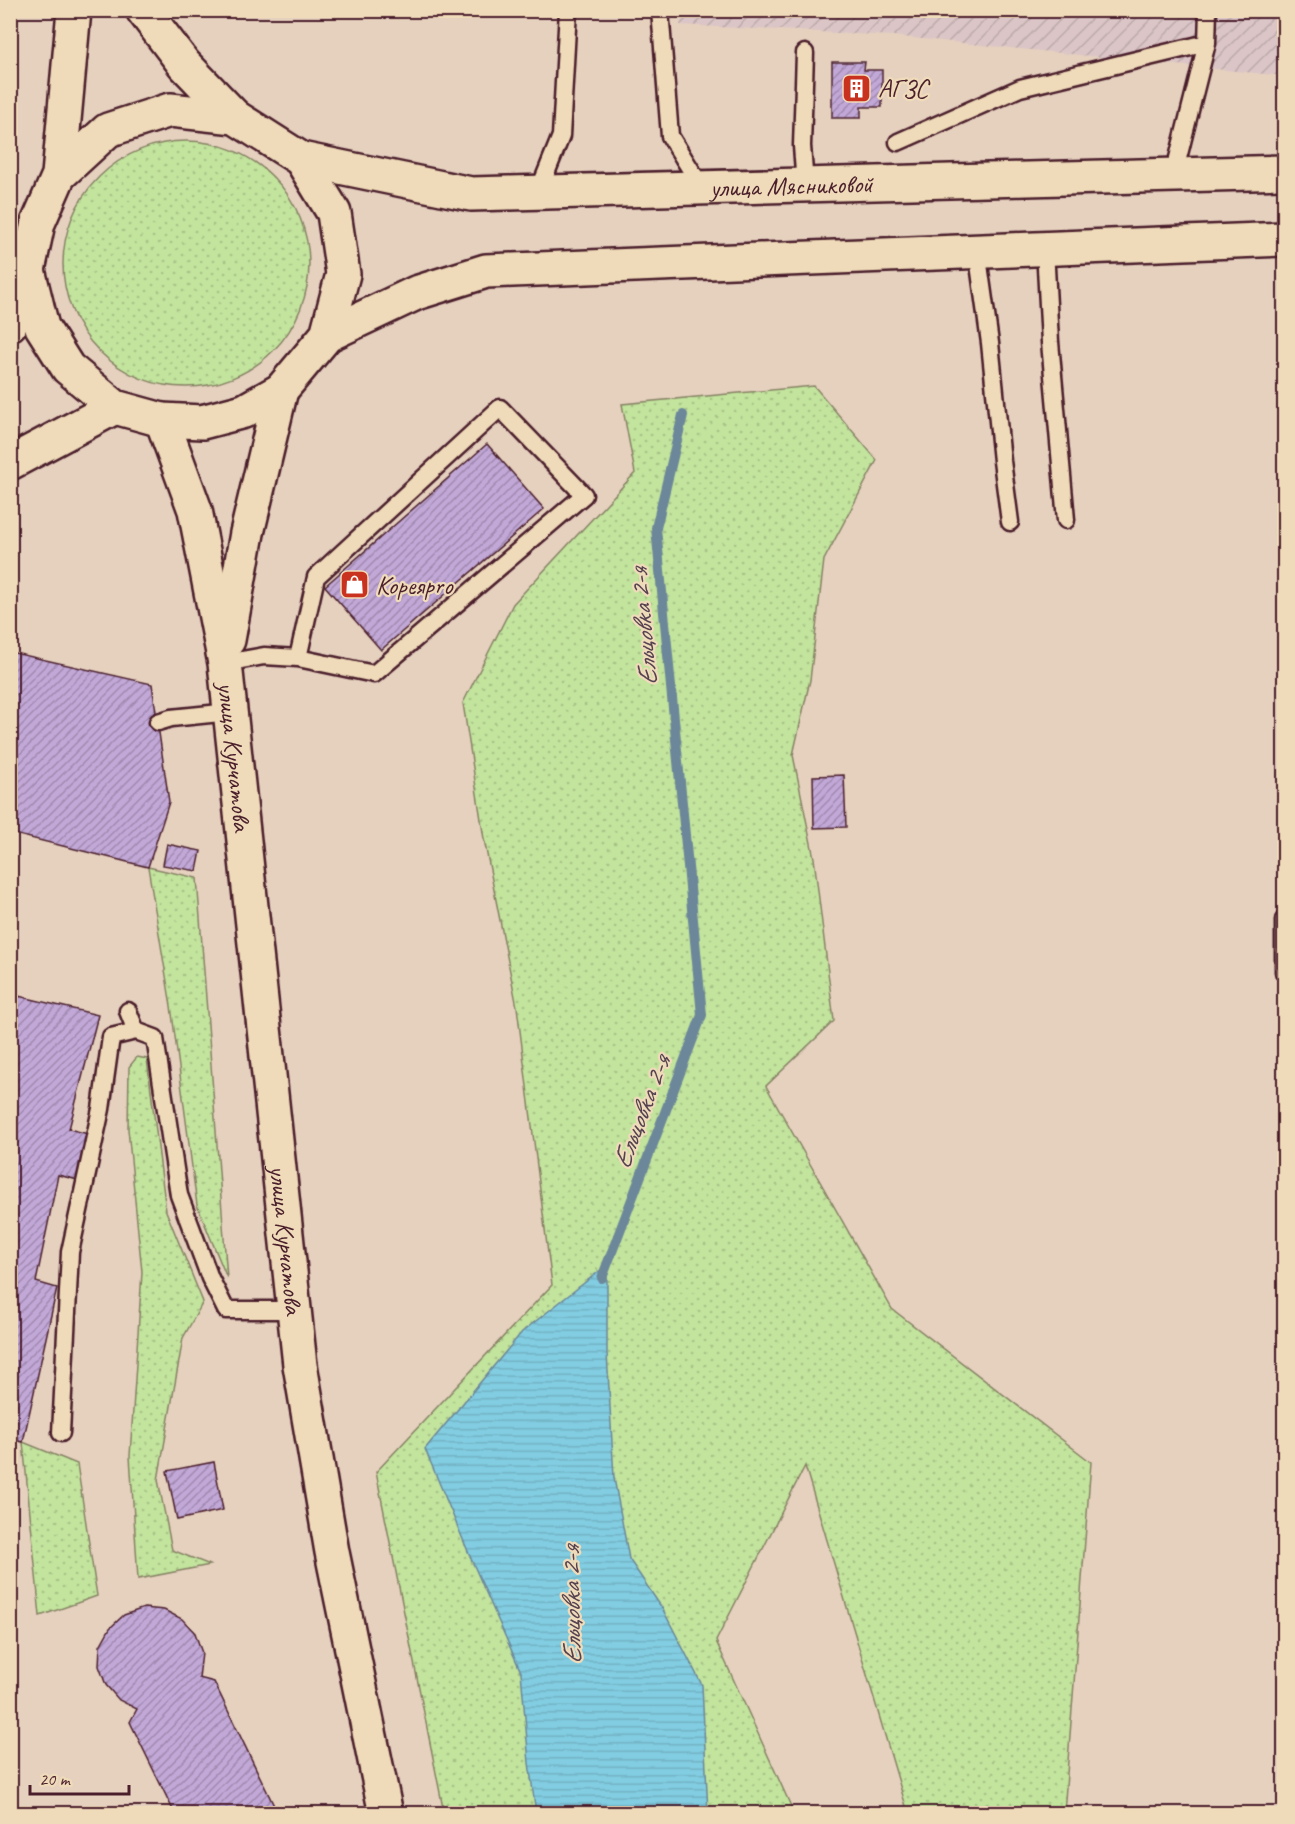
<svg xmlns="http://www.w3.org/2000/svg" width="1295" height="1824" viewBox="0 0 1295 1824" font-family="Caveat,sans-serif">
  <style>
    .industrial { fill: url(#industrial-furrows) }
    .grass { fill: url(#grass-dots); stroke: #868264; stroke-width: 1.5 }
    .water { fill: url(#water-rules); stroke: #6c8799; stroke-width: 1.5 }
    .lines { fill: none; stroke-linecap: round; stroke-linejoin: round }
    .stream { stroke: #6c8799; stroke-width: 10 }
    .building { fill: url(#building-hatch); stroke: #4a1f2b; stroke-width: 1.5 }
    .service-casing { stroke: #4a1f2b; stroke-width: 21 }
    .tertiary-casing { stroke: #4a1f2b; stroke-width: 38 }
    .secondary-casing { stroke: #4a1f2b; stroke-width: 38 }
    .service { stroke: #efdbb9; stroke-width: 16 }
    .tertiary { stroke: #efdbb9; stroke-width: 33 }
    .secondary { stroke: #efdbb9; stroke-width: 33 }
    .labels { text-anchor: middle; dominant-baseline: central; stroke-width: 4.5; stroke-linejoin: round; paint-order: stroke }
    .poi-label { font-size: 26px; fill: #4a1f2b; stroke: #efdbb9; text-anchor: start }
    .street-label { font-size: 26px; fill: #4a1f2b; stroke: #efdbb9 }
    .water-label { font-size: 27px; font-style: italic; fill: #554250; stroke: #efdbb9 }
  </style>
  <defs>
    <pattern id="industrial-furrows" width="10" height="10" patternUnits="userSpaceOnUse" patternTransform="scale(1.5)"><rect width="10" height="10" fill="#dbc5c6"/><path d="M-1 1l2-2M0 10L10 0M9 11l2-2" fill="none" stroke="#bda9aa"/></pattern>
    <pattern id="grass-dots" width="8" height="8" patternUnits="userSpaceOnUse" patternTransform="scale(1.5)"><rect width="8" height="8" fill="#c2e49d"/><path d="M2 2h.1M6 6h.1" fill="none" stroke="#a8c387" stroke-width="1.8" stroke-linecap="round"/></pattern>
    <pattern id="water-rules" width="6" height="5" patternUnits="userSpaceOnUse" patternTransform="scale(1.5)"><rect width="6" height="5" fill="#82cde2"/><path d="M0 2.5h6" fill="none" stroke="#72b0c2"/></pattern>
    <pattern id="building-hatch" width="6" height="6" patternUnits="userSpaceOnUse" patternTransform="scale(1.5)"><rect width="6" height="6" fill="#c1a8d7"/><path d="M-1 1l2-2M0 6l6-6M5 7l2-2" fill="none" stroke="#9f88af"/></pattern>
  </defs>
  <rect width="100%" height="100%" fill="#e6d1bf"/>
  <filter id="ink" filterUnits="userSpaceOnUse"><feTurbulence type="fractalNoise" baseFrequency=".0167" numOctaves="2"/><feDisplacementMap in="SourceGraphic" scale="12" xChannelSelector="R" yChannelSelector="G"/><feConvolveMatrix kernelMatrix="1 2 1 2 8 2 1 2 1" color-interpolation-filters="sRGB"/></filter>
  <g filter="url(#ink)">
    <path class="industrial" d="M 683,10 L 1284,11 L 1284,76 L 893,36 L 680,25 Z"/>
    <path class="grass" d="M63 264a123 123 0 1 1 246 0a123 123 0 1 1-246 0Z
      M 814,386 L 877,460 L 824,560 L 810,680 L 793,755 L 814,858 L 834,1021 L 766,1086 L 892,1309 L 1091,1462 L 1064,1813 L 908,1813 L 805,1466 L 716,1641 L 794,1813 L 444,1813 L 376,1472 L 552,1285 L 517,1007 L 484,839 L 463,703 L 513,604 L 635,473 L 622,404 Z
      M 148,867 L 197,878 L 227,1278 L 197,1205 L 171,1006 Z
      M 137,1057 L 147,1059 L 166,1211 L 203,1302 L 183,1338 L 158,1480 L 172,1550 L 210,1565 L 138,1579 L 130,1456 L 142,1272 L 128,1129 L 129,1067 Z
      M 23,1442 L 77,1464 L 97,1596 L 40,1616 Z"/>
    <path class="water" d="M 607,1265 L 607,1353 L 614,1478 L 629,1559 L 662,1608 L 702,1685 L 708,1813 L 536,1813 L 529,1763 L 521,1672 L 472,1561 L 425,1449 L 522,1332 Z"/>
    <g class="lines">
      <path class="stream" d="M 602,1278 L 702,1015 L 656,528 L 683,415"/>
    </g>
    <path class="building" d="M 832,62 L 865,62 L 864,70 L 882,70 L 882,107 L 861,107 L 861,118 L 832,118 Z
      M 487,444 L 544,509 L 381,650 L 325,586 Z
      M 10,652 L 152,684 L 169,802 L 148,867 L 10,833 Z
      M 844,775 L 846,827 L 814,828 L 813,776 Z
      M 167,844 L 201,851 L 197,871 L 163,865 Z
      M 10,994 L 98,1015 L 69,1129 L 92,1135 L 78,1180 L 58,1175 L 36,1282 L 57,1288 L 23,1442 L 10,1439 Z
      M 214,1462 L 223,1510 L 177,1520 L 167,1471 Z
      M 144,1608 L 164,1610 L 182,1619 L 195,1633 L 202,1653 L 199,1678 L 214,1682 L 278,1814 L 175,1814 L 130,1722 L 137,1709 L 119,1700 L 106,1685 L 99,1666 L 100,1646 L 110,1628 L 124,1615 Z"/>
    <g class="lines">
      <defs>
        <path id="service" d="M 660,10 L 670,136 L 702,188
          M 898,142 L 1020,88 L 1207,43
          M 1174,174 L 1207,43 L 1208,10
          M 805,185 L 802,146 L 805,53
          M 538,193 L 561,136 L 568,10
          M 1045,249 L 1050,342 L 1066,520
          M 977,250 L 990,343 L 1002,461 L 1010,522
          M 225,663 L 264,656 L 298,658 L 316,577 L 500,408 L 584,495 L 374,674 L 298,658
          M 158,722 L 171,718 L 230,712
          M 1284,920 L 1284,972
          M 128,1011 L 136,1031 L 155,1038 L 179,1195 L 210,1278 L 226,1310 L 294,1310
          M 61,1433 L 70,1252 L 101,1109 L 111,1037 L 136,1031"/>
        <g id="tertiary">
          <path id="s1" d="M 301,159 L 471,194 L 1284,172"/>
          <path d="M 327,335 L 416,293 L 486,271 L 1284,239"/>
        </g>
        <g id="secondary">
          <path d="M 143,10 L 184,64 L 235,117"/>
          <path d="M 59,175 L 108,130 L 170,110 L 235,117 L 301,159 L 334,213 L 343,274 L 327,335 L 281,390 L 244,411 L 202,422 L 162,420 L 115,407 L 68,368 L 42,327 L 28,270 L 38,223 L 59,175 L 74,10"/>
          <path d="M 10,324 L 28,270"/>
          <path id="s2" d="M 162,420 L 195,510 L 225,663 L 300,1365 L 332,1552 L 386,1814"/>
          <path d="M 10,463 L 115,407"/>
          <path d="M 228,640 L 247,533 L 281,390"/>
        </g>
      </defs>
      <use href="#service" class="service-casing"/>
      <use href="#tertiary" class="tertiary-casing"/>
      <use href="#secondary" class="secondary-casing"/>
      <use href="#service" class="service"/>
      <use href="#tertiary" class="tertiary"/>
      <use href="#secondary" class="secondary"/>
    </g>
  </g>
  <defs>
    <symbol id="building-square" viewBox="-11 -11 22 22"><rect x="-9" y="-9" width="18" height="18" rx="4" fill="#c8321e" stroke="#efdbb9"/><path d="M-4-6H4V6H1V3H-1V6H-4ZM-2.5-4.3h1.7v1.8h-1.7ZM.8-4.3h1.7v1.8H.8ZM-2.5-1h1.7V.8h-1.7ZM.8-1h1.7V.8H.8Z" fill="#fff"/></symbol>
    <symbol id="shop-square" viewBox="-11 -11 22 22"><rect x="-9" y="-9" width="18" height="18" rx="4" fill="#c8321e" stroke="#efdbb9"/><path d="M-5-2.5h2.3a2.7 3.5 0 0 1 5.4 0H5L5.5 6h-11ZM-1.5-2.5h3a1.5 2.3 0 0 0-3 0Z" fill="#fff"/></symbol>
  </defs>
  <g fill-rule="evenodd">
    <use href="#building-square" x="840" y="72" width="33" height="33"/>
    <use href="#shop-square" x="338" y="568" width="33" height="33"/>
  </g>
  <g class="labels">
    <g class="poi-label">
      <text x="878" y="88">АГЗС</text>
      <text x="376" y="585">Кореяpro</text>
    </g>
    <g class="street-label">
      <text stroke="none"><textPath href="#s1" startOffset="494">улица Мясниковой</textPath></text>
      <text stroke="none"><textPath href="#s2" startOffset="346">улица Курчатова</textPath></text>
      <text stroke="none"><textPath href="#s2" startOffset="832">улица Курчатова</textPath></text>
    </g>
    <g class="water-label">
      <text transform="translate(643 627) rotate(-95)">Ельцовка 2-я</text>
      <text transform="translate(641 1112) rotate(-69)">Ельцовка 2-я</text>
      <text transform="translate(571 1605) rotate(-91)">Ельцовка 2-я</text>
    </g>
  </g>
  <rect width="1295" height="1824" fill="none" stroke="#efdbb9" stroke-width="36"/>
  <rect x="18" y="18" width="1259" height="1788" fill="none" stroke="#4a1f2b" stroke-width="2" filter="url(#ink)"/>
  <path d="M30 1785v9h99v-9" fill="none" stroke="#4a1f2b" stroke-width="3"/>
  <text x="39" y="1785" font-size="18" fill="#4a1f2b" stroke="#efdbb9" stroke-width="4.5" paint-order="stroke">20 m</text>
</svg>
